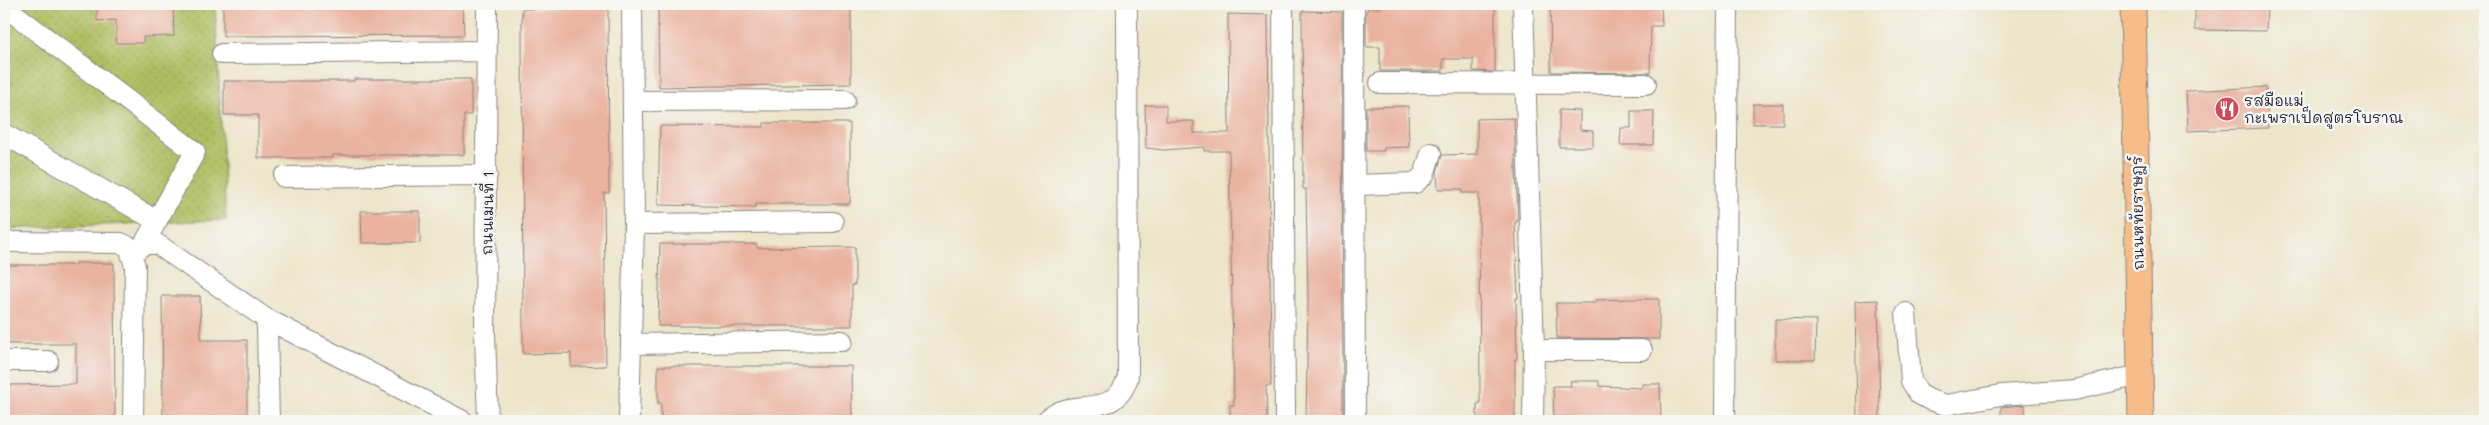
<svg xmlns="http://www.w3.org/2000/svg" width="2489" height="425" viewBox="0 0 2489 425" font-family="Mali,'Playpen Sans Thai',sans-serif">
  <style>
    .green { fill: url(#green-dots); stroke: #68704d }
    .building { fill: #eab29f }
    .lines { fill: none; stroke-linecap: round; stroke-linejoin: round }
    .minor-casing { stroke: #888482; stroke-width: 22 }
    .major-casing { stroke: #888482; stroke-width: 27 }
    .minor { stroke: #fff; stroke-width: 20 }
    .major { stroke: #f7bd88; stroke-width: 25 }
    .labels { text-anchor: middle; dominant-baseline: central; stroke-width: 5; stroke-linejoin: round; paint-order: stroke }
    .poi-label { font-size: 15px; fill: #22223b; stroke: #f6f6f2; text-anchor: start }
    .street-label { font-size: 15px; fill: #22223b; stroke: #f6f6f2 }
  </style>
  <defs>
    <pattern id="green-dots" width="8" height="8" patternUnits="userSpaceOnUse" patternTransform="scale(1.25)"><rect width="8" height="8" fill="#adbd5f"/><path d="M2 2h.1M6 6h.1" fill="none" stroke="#95a253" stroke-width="1.8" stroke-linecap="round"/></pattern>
  </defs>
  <rect width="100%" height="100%" fill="#f6f6f2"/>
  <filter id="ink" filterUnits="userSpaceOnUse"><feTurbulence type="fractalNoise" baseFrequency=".02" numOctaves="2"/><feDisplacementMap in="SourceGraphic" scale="10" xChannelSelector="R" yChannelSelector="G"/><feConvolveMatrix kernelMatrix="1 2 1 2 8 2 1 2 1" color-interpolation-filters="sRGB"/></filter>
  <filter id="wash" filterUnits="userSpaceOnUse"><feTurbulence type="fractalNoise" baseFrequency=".0096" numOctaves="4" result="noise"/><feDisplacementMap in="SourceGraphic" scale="20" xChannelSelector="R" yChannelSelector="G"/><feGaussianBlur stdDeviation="1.12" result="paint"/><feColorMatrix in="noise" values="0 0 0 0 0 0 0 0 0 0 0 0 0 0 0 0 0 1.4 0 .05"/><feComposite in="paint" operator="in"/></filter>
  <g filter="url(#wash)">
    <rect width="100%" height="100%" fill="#ede5c9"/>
    <path class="green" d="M 4,4 L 215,4 L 226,220 L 4,229 Z"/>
    <g id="blocks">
      <path class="building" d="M 97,4 L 173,4 L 174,36 L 143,37 L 144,43 L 116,43 L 116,20 L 97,21 Z
        M 223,4 L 463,4 L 464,35 L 223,36 Z
        M 570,4 L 608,4 L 609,193 L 604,193 L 606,366 L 571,367 L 571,353 L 523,354 L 522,9 L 570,9 Z
        M 658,4 L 851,4 L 851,84 L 659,87 Z
        M 1380,4 L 1495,4 L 1495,72 L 1473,71 L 1473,59 L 1443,59 L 1443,71 L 1380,71 L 1380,47 L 1366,47 L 1366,12 L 1368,8 L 1380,8 Z
        M 1550,4 L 1661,4 L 1662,26 L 1651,26 L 1650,73 L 1551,72 Z
        M 2195,7 L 2267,7 L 2266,31 L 2195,30 Z
        M 1302,11 L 1342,12 L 1343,421 L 1306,421 L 1308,300 L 1306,189 L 1303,189 Z
        M 1228,14 L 1268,15 L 1271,386 L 1266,386 L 1267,421 L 1230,421 L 1230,405 L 1234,405 L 1229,151 L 1204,151 L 1204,147 L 1164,150 L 1146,148 L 1145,105 L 1166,105 L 1166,121 L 1194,121 L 1194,133 L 1229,133 Z
        M 354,79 L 471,79 L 471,115 L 464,115 L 464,155 L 333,155 L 333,158 L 258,158 L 258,115 L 224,115 L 224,81 L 354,81 Z
        M 2266,87 L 2268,128 L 2188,131 L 2186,91 Z
        M 1753,104 L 1783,104 L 1783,124 L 1753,124 Z
        M 1408,106 L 1409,147 L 1384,148 L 1384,151 L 1366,151 L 1366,107 Z
        M 1559,110 L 1580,111 L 1580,130 L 1593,131 L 1593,147 L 1559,147 Z
        M 1631,111 L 1654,111 L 1653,145 L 1620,145 L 1621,128 L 1631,128 Z
        M 1514,118 L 1518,221 L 1515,222 L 1518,298 L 1516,298 L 1517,359 L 1515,359 L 1515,421 L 1477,421 L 1477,404 L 1480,404 L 1479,193 L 1462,193 L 1462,189 L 1438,189 L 1437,172 L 1442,155 L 1477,154 L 1477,119 Z
        M 764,123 L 850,123 L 850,204 L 756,204 L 756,207 L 658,205 L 660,126 L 764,127 Z
        M 361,211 L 420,211 L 420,243 L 362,243 Z
        M 660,244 L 757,244 L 757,248 L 855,247 L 855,285 L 852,285 L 852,326 L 658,326 Z
        M 76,263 L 114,263 L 115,421 L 76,421 L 76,418 L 4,418 L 4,385 L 76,384 L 76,344 L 4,344 L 4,265 L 76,265 Z
        M 162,296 L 200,296 L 201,340 L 247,340 L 247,421 L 163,421 Z
        M 1629,299 L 1659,299 L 1659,339 L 1557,338 L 1556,303 L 1596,303 L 1596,300 Z
        M 1878,300 L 1880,421 L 1857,421 L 1855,301 Z
        M 1775,319 L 1816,320 L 1815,360 L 1775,360 Z
        M 658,366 L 851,366 L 852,421 L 661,421 L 661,403 L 658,403 Z
        M 1570,381 L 1599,381 L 1599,386 L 1642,388 L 1642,384 L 1660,384 L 1661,421 L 1554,421 L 1553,386 L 1571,386 Z
        M 2025,405 L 2026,421 L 2001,421 L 2001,407 Z"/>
    </g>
  </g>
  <g filter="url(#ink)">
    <use href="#blocks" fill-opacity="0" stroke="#888482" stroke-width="1"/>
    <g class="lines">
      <defs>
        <path id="minor" d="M 487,4 L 485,333 L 488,421
          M 1283,4 L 1285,421
          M 1354,4 L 1355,421
          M 1523,4 L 1534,350 L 1533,421
          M 4,6 L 195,152 L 144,244
          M 222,54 L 487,51
          M 1380,83 L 1646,84
          M 634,101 L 845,100
          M 4,134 L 157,221
          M 284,177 L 487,175
          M 1355,185 L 1415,183 L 1424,175 L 1431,153
          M 634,224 L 833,222
          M 4,242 L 121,243 L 129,247 L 135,266 L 133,421
          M 137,250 L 144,244 L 157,244 L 265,318 L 267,326 L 269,421
          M 1906,313 L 1911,381 L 1919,394 L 1930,400 L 1946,405 L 2001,395 L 2074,390 L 2140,375
          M 265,318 L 463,421
          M 631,344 L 842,341
          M 1534,350 L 1642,350
          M 4,361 L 48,361
          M 629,421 L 634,224 L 632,4
          M 1046,421 C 1072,394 1114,423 1128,377 L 1127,4
          M 1725,421 L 1728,4"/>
        <path id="major" d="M 2133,4 L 2141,421"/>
      </defs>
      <use href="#minor" class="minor-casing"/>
      <use href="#major" class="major-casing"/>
      <use href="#minor" class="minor"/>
      <use href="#major" class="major"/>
    </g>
  </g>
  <defs>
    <symbol id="restaurant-disc" viewBox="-11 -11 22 22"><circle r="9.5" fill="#d1495b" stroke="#f6f6f2"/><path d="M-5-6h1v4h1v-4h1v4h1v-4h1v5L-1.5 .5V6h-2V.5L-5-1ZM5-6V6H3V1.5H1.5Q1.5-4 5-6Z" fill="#fff"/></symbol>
  </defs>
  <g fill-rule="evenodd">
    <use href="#restaurant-disc" x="2213" y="95" width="28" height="28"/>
  </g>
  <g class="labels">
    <g class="poi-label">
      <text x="2244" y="100">รสมือแม่<tspan x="2244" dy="17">กะเพราเป็ดสูตรโบราณ</tspan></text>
    </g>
    <g class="street-label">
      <text transform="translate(487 213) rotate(-89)">ถนนเมนที่ 1</text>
      <text transform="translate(2137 213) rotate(-91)">ถนนหทัยราษฎร์</text>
    </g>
  </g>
  <rect width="2489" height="425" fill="none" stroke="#f6f6f2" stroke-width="20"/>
</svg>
